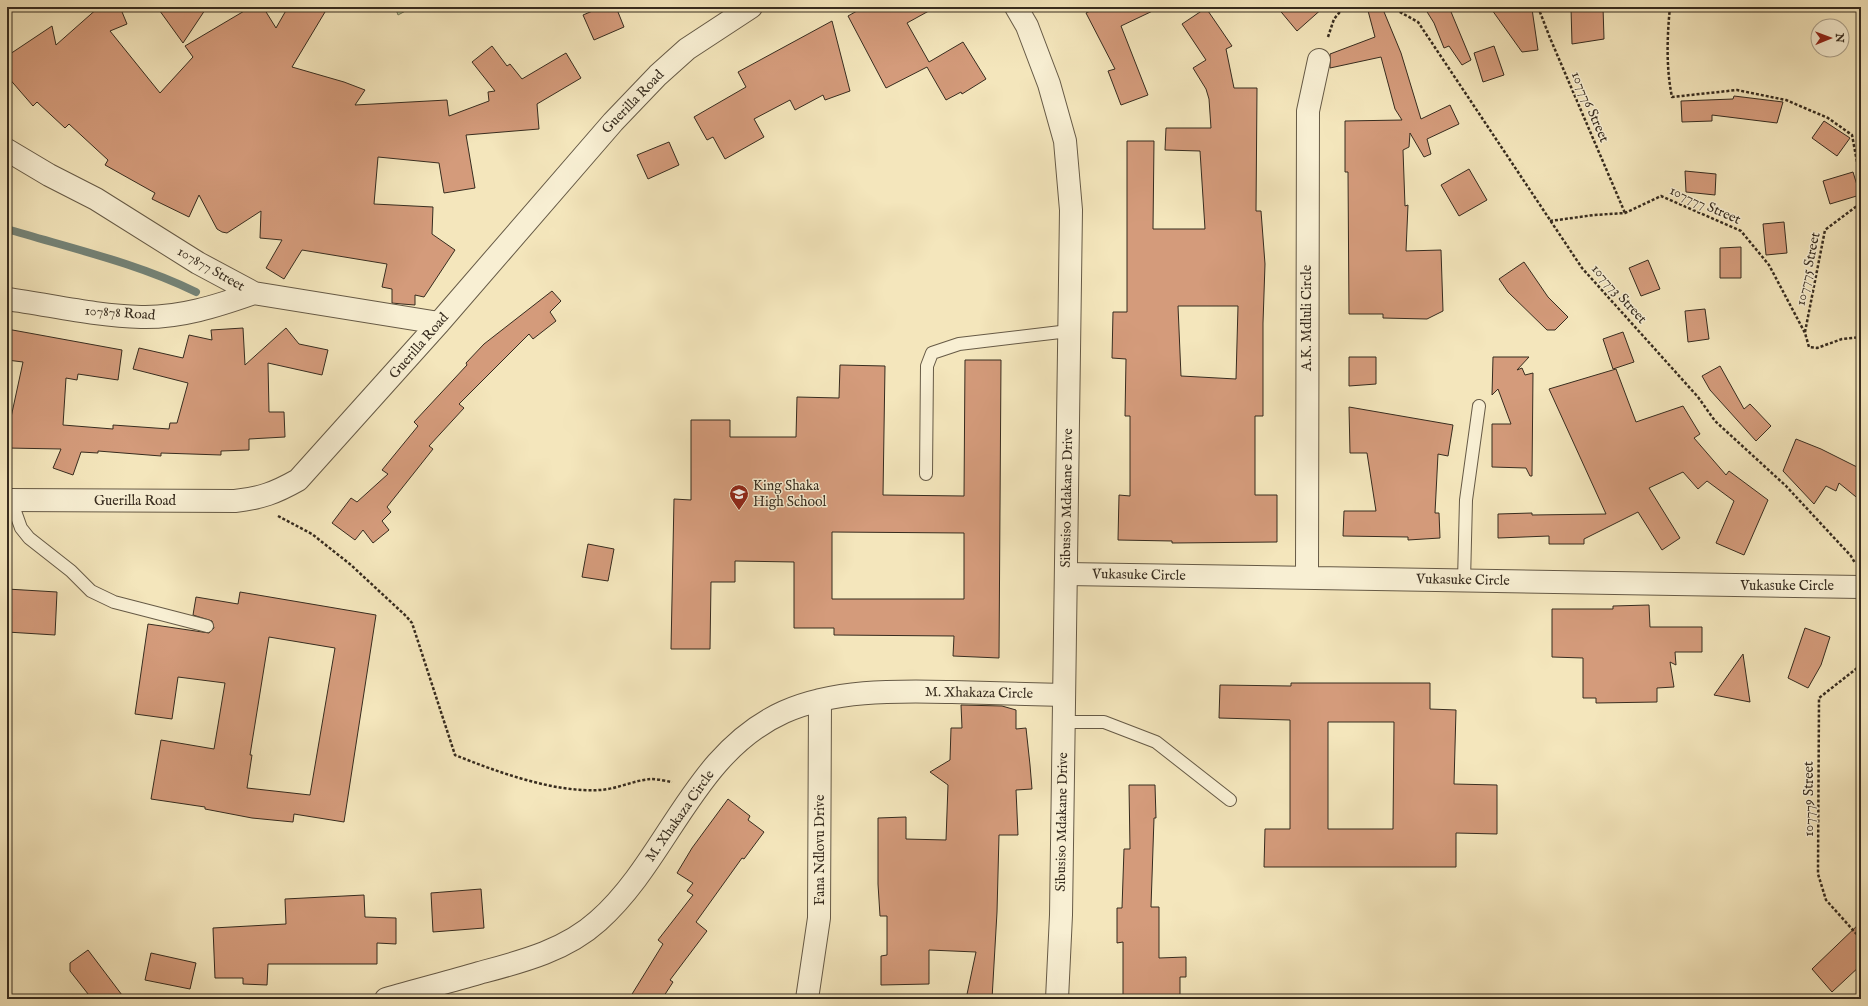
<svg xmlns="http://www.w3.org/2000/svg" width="1868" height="1006" viewBox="0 0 1868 1006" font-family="'IM FELL English',serif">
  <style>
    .green { fill: #b5c696; stroke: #76795a }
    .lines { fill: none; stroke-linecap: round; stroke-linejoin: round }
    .stream { stroke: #748479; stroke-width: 8 }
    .building { fill: #d49b7b; stroke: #372c1f; fill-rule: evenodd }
    .service-casing { stroke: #665a46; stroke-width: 14 }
    .minor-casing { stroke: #665a46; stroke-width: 24 }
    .tertiary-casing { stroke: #665a46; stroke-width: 24 }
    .path { stroke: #372c1f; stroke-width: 2.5; stroke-dasharray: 3 2; stroke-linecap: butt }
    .service { stroke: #f8efd3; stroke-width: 12 }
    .minor { stroke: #f8efd3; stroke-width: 22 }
    .tertiary { stroke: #f8efd3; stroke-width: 22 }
    .labels { text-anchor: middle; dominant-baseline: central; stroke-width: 3; stroke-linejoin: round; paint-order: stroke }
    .street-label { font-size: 14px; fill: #372c1f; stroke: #f8efd3 }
    .poi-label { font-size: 14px; fill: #372c1f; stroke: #f8efd3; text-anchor: start }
  </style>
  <rect width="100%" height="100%" fill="#f4e6bc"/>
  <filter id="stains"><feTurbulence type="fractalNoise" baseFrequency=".005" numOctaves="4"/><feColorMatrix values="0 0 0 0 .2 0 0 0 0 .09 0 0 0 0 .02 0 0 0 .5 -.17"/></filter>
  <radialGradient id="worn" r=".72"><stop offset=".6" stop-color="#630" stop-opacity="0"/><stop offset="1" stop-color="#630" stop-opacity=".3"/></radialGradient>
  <path class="green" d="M 395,7 L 413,7 L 398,15 Z"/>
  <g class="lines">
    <path class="stream" d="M 7,229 C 70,248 137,263 196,292"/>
  </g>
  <path class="building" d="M 99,7 L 120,7 L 127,24 L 110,31 L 160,93 L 193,57 L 185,46 L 251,7 L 263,7 L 276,28 L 288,7 L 328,7 L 292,67 L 344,82 L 365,90 L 355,105 L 447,100 L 449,116 L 489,101 L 488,92 L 495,91 L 472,62 L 492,46 L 507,66 L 510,64 L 522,79 L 566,53 L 581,78 L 537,104 L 539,129 L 466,135 L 475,188 L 444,193 L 439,163 L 378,157 L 374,204 L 433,207 L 432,234 L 455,250 L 424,297 L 415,295 L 415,305 L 402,304 L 392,303 L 392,289 L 382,287 L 387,264 L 302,250 L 284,279 L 266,268 L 282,240 L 260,238 L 261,211 L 227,233 L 222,232 L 217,229 L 199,195 L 189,217 L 152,199 L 155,193 L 105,165 L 108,160 L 69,124 L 65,128 L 37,102 L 33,106 L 7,76 L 7,56 L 52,26 L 56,45 Z
    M 157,7 L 207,7 L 183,43 Z
    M 602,7 L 616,7 L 624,27 L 594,40 L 583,15 Z
    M 864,7 L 936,7 L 907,23 L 929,62 L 963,42 L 986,79 L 962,94 L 961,92 L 946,100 L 927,67 L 886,88 L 848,16 Z
    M 1098,7 L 1161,7 L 1121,26 L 1148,95 L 1121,105 L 1108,71 L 1115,69 L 1086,13 Z
    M 1277,7 L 1324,7 L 1297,31 Z
    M 1367,7 L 1382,7 L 1401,53 L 1421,119 L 1450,105 L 1459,124 L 1427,139 L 1431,154 L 1424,157 L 1410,133 L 1409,147 L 1403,150 L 1405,206 L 1408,205 L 1406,251 L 1441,250 L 1443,311 L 1427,319 L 1383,318 L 1383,314 L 1349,314 L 1348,172 L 1345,172 L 1345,121 L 1402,120 L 1395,109 L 1381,57 L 1330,68 L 1330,54 L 1375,37 Z
    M 1424,7 L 1449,7 L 1471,60 L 1462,65 L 1449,46 L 1444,48 L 1434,23 Z
    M 1603,7 L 1604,39 L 1572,44 L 1571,8 Z
    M 1206,8 L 1232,46 L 1226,49 L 1234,88 L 1257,88 L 1256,211 L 1261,211 L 1265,264 L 1263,323 L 1263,416 L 1255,416 L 1255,495 L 1277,495 L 1277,542 L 1172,543 L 1172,541 L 1118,540 L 1119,495 L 1130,496 L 1130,416 L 1125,416 L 1126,359 L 1112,358 L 1113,312 L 1127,312 L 1127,141 L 1154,141 L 1153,229 L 1205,229 L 1200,151 L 1165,150 L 1166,128 L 1211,128 L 1209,99 L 1206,89 L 1193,68 L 1206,60 L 1182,24 ZM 1178,306 L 1238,306 L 1236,379 L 1181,376 Z
    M 1532,9 L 1538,50 L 1522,52 L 1492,10 Z
    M 832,21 L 850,91 L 825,100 L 823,95 L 795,110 L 790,100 L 754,119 L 764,137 L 725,159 L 713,137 L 707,140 L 694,117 L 746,87 L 738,72 Z
    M 1494,46 L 1504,75 L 1483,82 L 1474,53 Z
    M 1734,96 L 1783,102 L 1777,123 L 1712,115 L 1712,121 L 1682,122 L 1681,101 L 1733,99 Z
    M 1824,121 L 1850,138 L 1837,156 L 1812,138 Z
    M 669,142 L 679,165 L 648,179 L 637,155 Z
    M 1469,169 L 1487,200 L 1459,216 L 1441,185 Z
    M 1685,171 L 1716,174 L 1715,195 L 1686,192 Z
    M 1853,172 L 1860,195 L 1830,204 L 1823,181 Z
    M 1784,222 L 1787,253 L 1766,255 L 1763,224 Z
    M 1741,247 L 1741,278 L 1720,278 L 1720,248 Z
    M 1648,260 L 1660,289 L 1641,296 L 1629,268 Z
    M 1524,262 L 1548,297 L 1568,317 L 1555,330 L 1547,330 L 1508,292 L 1499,279 Z
    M 552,291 L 561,301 L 550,312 L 556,321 L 533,339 L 529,334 L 459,404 L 464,408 L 429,446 L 433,449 L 387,507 L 391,512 L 382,521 L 389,530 L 373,543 L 363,530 L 355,540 L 332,523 L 351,498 L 357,502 L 388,474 L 382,470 L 418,426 L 414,422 L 467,365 L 466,363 L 484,344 Z
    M 1705,309 L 1709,339 L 1688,342 L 1685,311 Z
    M 243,328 L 245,365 L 286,328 L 299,344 L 328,350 L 322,375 L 268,363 L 269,412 L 284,412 L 285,437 L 249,439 L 249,450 L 221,451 L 221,455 L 161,453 L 161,456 L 98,451 L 98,453 L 81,452 L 73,475 L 53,468 L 61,449 L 7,448 L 7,422 L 10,422 L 23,362 L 7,360 L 7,329 L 122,350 L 118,380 L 78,374 L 77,380 L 66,378 L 63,425 L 113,429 L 113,425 L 169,429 L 170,423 L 177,423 L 188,383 L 133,369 L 139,348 L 183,358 L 189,335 L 212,340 L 211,330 Z
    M 1623,332 L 1634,362 L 1613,369 L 1603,339 Z
    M 1349,357 L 1376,357 L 1376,384 L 1349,386 Z
    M 1493,357 L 1529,357 L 1517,370 L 1522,368 L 1525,375 L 1533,373 L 1532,476 L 1530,476 L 1526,468 L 1492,467 L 1492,424 L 1511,424 L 1498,389 L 1492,395 Z
    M 965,360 L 1001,360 L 999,658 L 953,656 L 954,636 L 834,635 L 834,628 L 794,628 L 794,562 L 735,561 L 735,582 L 711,582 L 710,649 L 671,649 L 674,499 L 691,500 L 691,420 L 730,420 L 730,437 L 796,437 L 797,397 L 839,398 L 840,365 L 885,366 L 883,495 L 964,496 ZM 832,532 L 964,533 L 964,599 L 832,599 Z
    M 1720,366 L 1744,409 L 1750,404 L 1771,426 L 1756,441 L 1710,390 L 1702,376 Z
    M 1616,369 L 1636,422 L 1683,406 L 1700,434 L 1694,438 L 1726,475 L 1729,471 L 1768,500 L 1744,555 L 1716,543 L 1734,501 L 1707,481 L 1698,489 L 1683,472 L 1649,488 L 1680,538 L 1662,550 L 1638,512 L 1584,539 L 1584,544 L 1549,544 L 1549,536 L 1498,538 L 1498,514 L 1532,513 L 1532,515 L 1606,514 L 1549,389 Z
    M 1349,407 L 1453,425 L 1448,456 L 1438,454 L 1435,513 L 1439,513 L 1440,538 L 1408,540 L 1408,537 L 1343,536 L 1344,511 L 1376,511 L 1367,453 L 1350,453 Z
    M 1796,439 L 1821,449 L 1861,469 L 1861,501 L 1839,483 L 1836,491 L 1826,486 L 1814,504 L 1783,471 Z
    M 588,544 L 614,549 L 608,581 L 582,577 Z
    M 7,589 L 57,592 L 55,635 L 7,632 Z
    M 240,592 L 376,615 L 344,822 L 294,814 L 293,822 L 252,818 L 205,809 L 205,807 L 151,799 L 161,740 L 214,749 L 225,683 L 178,677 L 172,719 L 135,714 L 148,624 L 209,633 L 214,628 L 212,621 L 193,615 L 196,597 L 238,604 ZM 269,637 L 335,648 L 310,795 L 247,788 L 252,755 L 250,755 Z
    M 1649,605 L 1650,627 L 1702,627 L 1702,652 L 1675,652 L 1676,665 L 1670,662 L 1674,687 L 1657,688 L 1657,702 L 1596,703 L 1596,698 L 1583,698 L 1583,658 L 1552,657 L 1552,609 L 1613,609 L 1613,606 Z
    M 1805,628 L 1830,637 L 1821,665 L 1808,688 L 1788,678 Z
    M 1743,654 L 1750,702 L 1714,695 Z
    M 1291,683 L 1430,683 L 1430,709 L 1456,710 L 1454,784 L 1497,785 L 1497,834 L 1456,833 L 1456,867 L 1264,867 L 1265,829 L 1290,829 L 1290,720 L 1219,718 L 1220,685 L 1291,686 ZM 1328,722 L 1394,722 L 1393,829 L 1328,829 Z
    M 961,705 L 1002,706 L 1016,710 L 1016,729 L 1026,728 L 1030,765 L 1032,789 L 1016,790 L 1018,835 L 999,835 L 997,912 L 992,999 L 966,999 L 976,952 L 929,950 L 929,984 L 881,985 L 881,956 L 887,955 L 887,916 L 880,916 L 878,884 L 878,818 L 906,817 L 906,839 L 946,840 L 948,785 L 930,772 L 950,760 L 951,728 L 962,728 Z
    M 1129,785 L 1155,785 L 1156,818 L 1154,818 L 1151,907 L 1159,907 L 1159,958 L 1186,957 L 1186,977 L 1180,977 L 1180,999 L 1123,999 L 1123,942 L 1117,943 L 1117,908 L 1122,908 L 1124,849 L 1130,849 Z
    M 728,799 L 750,816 L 748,820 L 764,832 L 744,859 L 742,858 L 696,922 L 707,931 L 670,980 L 673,982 L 662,999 L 629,999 L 663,944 L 658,940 L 693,895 L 687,891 L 693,883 L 677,873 L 692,848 Z
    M 481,889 L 484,928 L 433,932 L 431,893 Z
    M 364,895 L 365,917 L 396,918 L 396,944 L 377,943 L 377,964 L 268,964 L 267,985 L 243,984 L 243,978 L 215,978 L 213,928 L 286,924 L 285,899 Z
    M 1861,922 L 1861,965 L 1832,992 L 1812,969 Z
    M 88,950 L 125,999 L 92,999 L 70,971 L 70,963 Z
    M 151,953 L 196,963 L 190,989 L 145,980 Z"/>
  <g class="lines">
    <defs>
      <path id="service" d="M 926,474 L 927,366 L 932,353 L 959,344 L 1069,331
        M 11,500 L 21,528 L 29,538 L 71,571 L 91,591 L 114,602 L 207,626
        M 1464,581 L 1466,500 L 1479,406
        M 1063,722 L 1104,722 L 1156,742 L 1230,800"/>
      <path id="minor" d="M 7,150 L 49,175 L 96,199 L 198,263 L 254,293 L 439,323
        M 7,299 C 51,305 96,316 141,317 C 180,318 217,306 254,293
        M 7,500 L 235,501 C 261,498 275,493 298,480 L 439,323 L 613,122 L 658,75 L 687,49 L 751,7
        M 1066,574 L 1861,587
        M 1307,577 L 1308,111 L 1319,60
        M 386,999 C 417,990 448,982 479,973 C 520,962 565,951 598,921 C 668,859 693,753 784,712 C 836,689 897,691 952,692 C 989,693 1027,694 1064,695
        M 807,999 L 819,918 L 820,700"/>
      <path id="tertiary" d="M 1016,7 L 1027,26 L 1049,84 L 1065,141 L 1071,210 L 1061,915 L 1057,999"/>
    </defs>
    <use href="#service" class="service-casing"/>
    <use href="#minor" class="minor-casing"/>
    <use href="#tertiary" class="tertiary-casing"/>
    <path class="path" d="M 1391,7 L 1418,22 L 1582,268 L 1698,397 L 1715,421 L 1786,486 L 1851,556 L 1855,563
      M 1538,7 L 1550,38 L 1625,213
      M 1670,7 C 1667,37 1666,68 1672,97 L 1737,90 L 1786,100 L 1828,118 L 1852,135 L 1861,183
      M 1328,37 L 1334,19 L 1344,7
      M 1550,221 L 1594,215 L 1625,213 L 1661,196 L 1741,231 L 1769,265 L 1805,333 L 1809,347 L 1817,348 L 1842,339 L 1861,337
      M 1805,332 L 1825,230 L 1861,203
      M 278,516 L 312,534 L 351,565 L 406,616 L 412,623 L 455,755 C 497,772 555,793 600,790 C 617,789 635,780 651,779 C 658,779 666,781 672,782
      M 1861,665 L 1819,698 L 1818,874 L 1826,900 L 1861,939"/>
    <use href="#service" class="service"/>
    <use href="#minor" class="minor"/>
    <use href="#tertiary" class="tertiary"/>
  </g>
  <defs>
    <symbol id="school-pin" viewBox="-11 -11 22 30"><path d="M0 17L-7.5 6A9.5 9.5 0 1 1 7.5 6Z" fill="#8f2418" stroke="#f8efd3"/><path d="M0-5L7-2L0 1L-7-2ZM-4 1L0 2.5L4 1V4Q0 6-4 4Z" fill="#fff"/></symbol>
  </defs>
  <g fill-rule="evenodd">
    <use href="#school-pin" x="728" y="483" width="22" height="30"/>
  </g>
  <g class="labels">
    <g class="street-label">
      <text transform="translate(633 102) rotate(-46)">Guerilla Road</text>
      <text transform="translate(1590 107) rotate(67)">107776 Street</text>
      <text transform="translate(1705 205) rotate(24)">107777 Street</text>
      <text transform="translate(211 269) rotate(30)">107877 Street</text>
      <text transform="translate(1808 269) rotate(-78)">107775 Street</text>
      <text transform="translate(1619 294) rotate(48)">107773 Street</text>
      <text transform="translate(120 313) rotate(4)">107878 Road</text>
      <text transform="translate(1307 318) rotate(-90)">A.K. Mdluli Circle</text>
      <text transform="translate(419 346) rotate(-49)">Guerilla Road</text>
      <text transform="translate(1067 498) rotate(-89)">Sibusiso Mdakane Drive</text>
      <text x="135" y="501">Guerilla Road</text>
      <text transform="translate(1139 575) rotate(1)">Vukasuke Circle</text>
      <text transform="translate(1463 580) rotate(1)">Vukasuke Circle</text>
      <text x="1787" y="586">Vukasuke Circle</text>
      <text transform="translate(979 693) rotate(1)">M. Xhakaza Circle</text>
      <text transform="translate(1809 799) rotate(-90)">107779 Street</text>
      <text transform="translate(680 816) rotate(-55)">M. Xhakaza Circle</text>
      <text transform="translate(1062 822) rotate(-89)">Sibusiso Mdakane Drive</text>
      <text transform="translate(820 850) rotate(-90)">Fana Ndlovu Drive</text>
    </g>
    <g class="poi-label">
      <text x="753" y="486">King Shaka<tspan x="753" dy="16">High School</tspan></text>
    </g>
  </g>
  <rect width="1868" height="1006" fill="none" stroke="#f4e6bc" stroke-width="24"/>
  <rect x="8" y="8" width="1852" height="990" fill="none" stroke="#372c1f" stroke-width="2"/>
  <rect x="12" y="12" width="1844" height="982" fill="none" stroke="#372c1f"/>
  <g transform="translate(1830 38) rotate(89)"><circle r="19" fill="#f8efd3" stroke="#aba18b"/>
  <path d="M0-3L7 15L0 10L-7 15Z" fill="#8f2418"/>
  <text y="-6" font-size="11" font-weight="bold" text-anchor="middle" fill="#372c1f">N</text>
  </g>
  <rect width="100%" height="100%" filter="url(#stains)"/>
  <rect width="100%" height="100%" fill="url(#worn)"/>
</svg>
